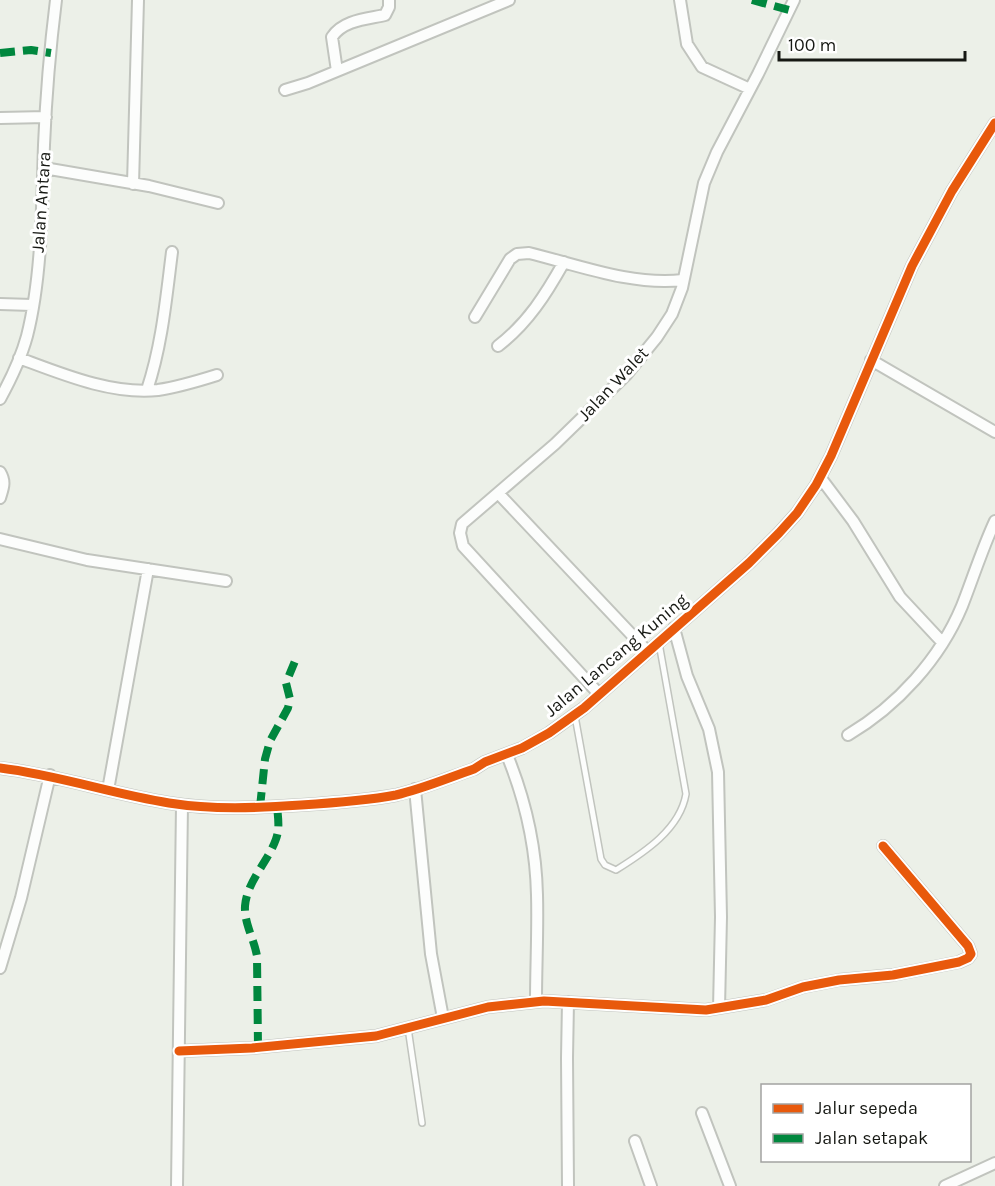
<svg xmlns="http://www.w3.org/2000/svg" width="995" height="1186" viewBox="0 0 995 1186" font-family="Karla,sans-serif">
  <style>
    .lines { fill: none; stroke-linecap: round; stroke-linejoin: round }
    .lane-casing { stroke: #c1c4be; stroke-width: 8 }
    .street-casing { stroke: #c1c4be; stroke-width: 14 }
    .lane { stroke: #fcfdfc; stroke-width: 5 }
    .street { stroke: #fcfdfc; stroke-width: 10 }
    .quiet { stroke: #00873e; stroke-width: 8; stroke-dasharray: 15 8; stroke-linecap: butt }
    .cycleway-casing { stroke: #fff; stroke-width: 13 }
    .cycleway { stroke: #e8590c; stroke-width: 9 }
    .labels { text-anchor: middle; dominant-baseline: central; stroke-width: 6; stroke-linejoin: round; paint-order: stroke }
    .street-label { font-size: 18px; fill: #161813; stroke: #fff }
  </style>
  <rect width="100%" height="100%" fill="#ecf0e8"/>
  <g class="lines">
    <defs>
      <path id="lane" d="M 575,716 L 601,859 L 605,865 L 616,870 C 645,852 680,829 686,794 L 659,643
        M 408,1028 L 422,1123"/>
      <path id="street" d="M 680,0 L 687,44 L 702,67 L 750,89
        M 337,71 L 332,37 C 343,20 367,19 385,15 L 389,7 L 389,0
        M 285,90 L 308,83 L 509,0
        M 0,118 L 46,117
        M 44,168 L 149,186 L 218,203
        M 133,184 L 138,0
        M 0,304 L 32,305
        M 475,317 L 510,259 L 517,254 L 529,253 C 578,265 632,286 683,280
        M 498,346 C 528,323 546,294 564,262
        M 19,358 C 62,374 112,395 158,390 C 178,387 198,381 217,375
        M 871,360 L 995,432
        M 147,390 C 162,345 166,299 172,252
        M 0,399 C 11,379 21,358 27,336 C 42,277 42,206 44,145 C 46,97 50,48 56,0
        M 0,472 C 6,482 3,488 0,498
        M 820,477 L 853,521 L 900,597 L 942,642
        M 498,493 L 648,652
        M 0,539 L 87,560 L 226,581
        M 674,628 L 687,676 L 709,729 L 718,772 L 721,917 L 719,1008
        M 599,694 L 463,546 L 460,533 L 462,524 L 555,444 L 626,375 L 657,337 L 672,314 L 682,288 L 704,183 L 717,152 L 758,74 L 794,0
        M 848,735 C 897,706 940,659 962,606 C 973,578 982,549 995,521
        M 507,755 C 525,799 536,847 537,895 C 538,930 536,966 536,1001
        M 0,768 C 58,775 112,794 169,803 C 213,810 257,808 301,805 C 333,803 364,801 396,795 C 422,789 448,778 474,769 L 485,762 L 522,748 L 549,733 L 584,708 L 633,665 L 749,563 L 779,533 L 797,513 L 816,485 L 831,456 L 912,266 L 952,191 L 995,123
        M 415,789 L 431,954 L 443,1018
        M 108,790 L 148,569
        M 0,968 L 21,898 L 50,775
        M 568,1002 L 567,1058 L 568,1186
        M 179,1051 L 252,1048 L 376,1036 L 488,1007 L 544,1001 L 706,1010 L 766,1000 L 803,987 L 839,980 L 893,975 L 959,962 L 968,958 L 971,954 L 968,946 L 883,846
        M 702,1113 L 730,1186
        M 635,1141 L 651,1186
        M 177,1186 L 182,805
        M 945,1186 L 995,1163"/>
    </defs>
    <use href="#lane" class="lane-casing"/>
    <use href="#street" class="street-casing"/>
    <use href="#lane" class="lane"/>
    <use href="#street" class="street"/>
    <path class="quiet" d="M 752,0 L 789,10
      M 0,53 L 31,50 L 51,53
      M 260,807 L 265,759 L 270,741 L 288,708 L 290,699 L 286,683 L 295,661
      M 258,1047 L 257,956 C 254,939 244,923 245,906 C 247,881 268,862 276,839 C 280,828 278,817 277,806"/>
    <defs>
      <path id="cycleway" d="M 0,768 C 58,775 112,794 169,803 C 213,810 257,808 301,805 C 333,803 364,801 396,795 C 422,789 448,778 474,769 L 485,762 L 522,748 L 549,733 L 584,708 L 633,665 L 749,563 L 779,533 L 797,513 L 816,485 L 831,456 L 912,266 L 952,191 L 995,123
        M 179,1051 L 252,1048 L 376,1036 L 488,1007 L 544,1001 L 706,1010 L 766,1000 L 803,987 L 839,980 L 893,975 L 959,962 L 968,958 L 971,954 L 968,946 L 883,846"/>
    </defs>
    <use href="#cycleway" class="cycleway-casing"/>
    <use href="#cycleway" class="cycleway"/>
  </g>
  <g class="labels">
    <g class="street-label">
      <text transform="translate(41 202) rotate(-86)">Jalan Antara</text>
      <text transform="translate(613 384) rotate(-47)">Jalan Walet</text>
      <text transform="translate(616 655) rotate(-40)">Jalan Lancang Kuning</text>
    </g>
  </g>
  <rect x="761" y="1084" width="210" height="78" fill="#ffffff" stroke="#a2a3a1" stroke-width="1.5"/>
  <rect x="773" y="1104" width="30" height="9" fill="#e8590c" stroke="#a2a3a1" stroke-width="1.5"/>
  <text x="815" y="1114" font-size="18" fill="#161813">Jalur sepeda</text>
  <rect x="773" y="1134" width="30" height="9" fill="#00873e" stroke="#a2a3a1" stroke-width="1.5"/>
  <text x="815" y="1144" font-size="18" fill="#161813">Jalan setapak</text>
  <path d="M779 51v9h186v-9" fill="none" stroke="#161813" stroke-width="3"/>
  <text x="788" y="51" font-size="18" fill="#161813" stroke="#ffffff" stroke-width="4.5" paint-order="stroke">100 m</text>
</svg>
